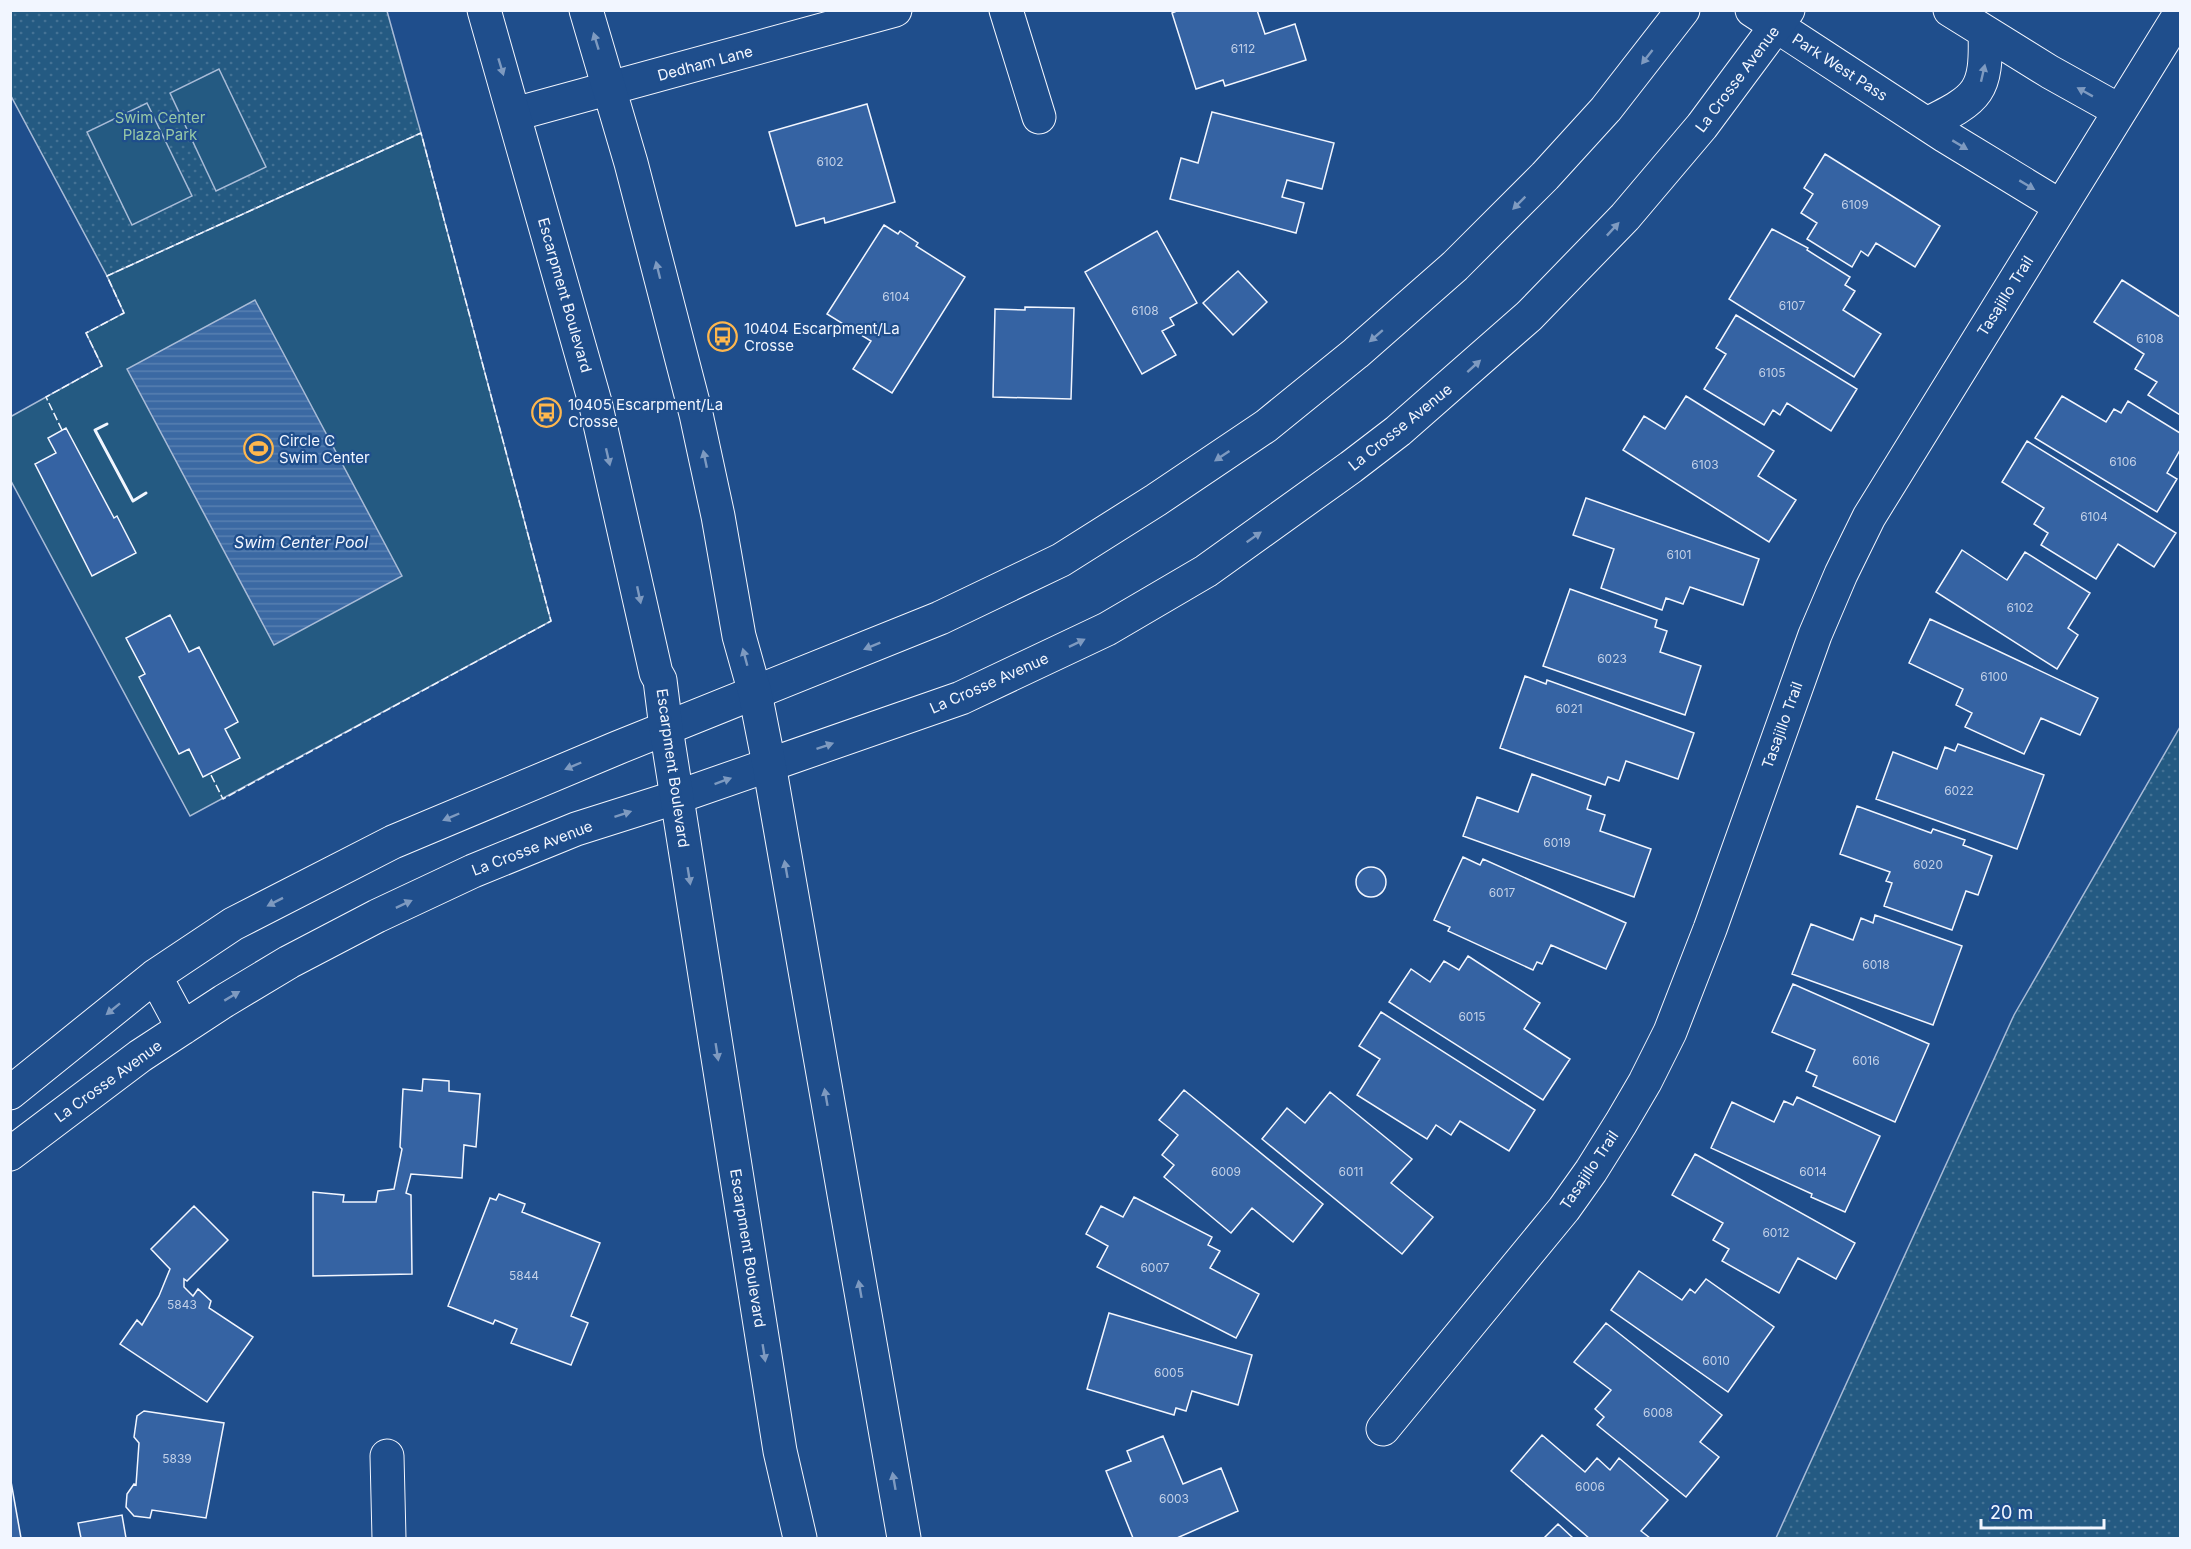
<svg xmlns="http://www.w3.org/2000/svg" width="2191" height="1549" viewBox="0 0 2191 1549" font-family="Inter,sans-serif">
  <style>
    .grass { fill: url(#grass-dots); stroke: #a8bbd7; stroke-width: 1.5 }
    .garden { fill: #245a82; stroke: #a8bbd7; stroke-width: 1.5 }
    .water { fill: url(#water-rules); stroke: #a8bbd7; stroke-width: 1.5 }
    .building { fill: #3563a3; stroke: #f2f6ff; stroke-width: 1.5 }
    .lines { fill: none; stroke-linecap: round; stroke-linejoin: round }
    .minor-casing { stroke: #f2f6ff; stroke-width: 35 }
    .tertiary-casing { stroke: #f2f6ff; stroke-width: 35 }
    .secondary-casing { stroke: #f2f6ff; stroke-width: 35 }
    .minor { stroke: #1f4e8c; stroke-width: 33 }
    .tertiary { stroke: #1f4e8c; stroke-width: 33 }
    .secondary { stroke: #1f4e8c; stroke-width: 33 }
    .fence { stroke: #f2f6ff; stroke-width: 1.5; stroke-dasharray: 8 3; stroke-linecap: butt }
    .wall { stroke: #f2f6ff; stroke-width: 3 }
    .oneway { fill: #7e9ac0 }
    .labels { text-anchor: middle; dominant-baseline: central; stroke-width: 4.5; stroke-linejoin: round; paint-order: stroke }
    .number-label { font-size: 12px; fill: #c3d1e8 }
    .street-label { font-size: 15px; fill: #f2f6ff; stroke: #1f4e8c }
    .park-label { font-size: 15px; fill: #97c8a6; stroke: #1f4e8c }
    .poi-label { font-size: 15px; fill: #f2f6ff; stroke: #1f4e8c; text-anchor: start }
    .water-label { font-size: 16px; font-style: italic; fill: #f2f6ff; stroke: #1f4e8c }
  </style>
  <defs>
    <pattern id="grass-dots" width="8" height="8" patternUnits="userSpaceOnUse" patternTransform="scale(1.5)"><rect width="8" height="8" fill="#245a82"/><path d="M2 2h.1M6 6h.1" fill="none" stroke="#447295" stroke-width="1.8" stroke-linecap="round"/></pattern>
    <pattern id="water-rules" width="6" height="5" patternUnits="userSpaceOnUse" patternTransform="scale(1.5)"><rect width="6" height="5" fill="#3b69a3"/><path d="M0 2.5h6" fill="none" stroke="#587fb1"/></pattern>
  </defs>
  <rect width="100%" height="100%" fill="#1f4e8c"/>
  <path class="grass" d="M 10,11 L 387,11 L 421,133 L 107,276 L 11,96 Z
    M 2180,727 L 2180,1538 L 1776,1538 L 2014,1015 Z"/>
  <path class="garden" d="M 219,69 L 266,167 L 216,191 L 170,93 Z
    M 147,103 L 192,196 L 132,225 L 87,132 Z
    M 421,133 L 551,621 L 190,816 L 11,481 L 10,417 L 102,366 L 86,333 L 124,313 L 107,276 Z"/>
  <path class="water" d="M 255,300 L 402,576 L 274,645 L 127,369 Z"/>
  <path class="building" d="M 1179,10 L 1257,10 L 1265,34 L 1295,24 L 1306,60 L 1225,86 L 1223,80 L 1196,89 L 1172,13 Z
    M 867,104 L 895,202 L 825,223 L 824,218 L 796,226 L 769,132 Z
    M 1212,112 L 1334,143 L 1322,189 L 1287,180 L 1282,197 L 1304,203 L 1296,233 L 1170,199 L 1181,158 L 1198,163 Z
    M 1825,154 L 1940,226 L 1915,267 L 1876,243 L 1868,256 L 1861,251 L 1852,267 L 1807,239 L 1817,223 L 1801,213 L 1813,194 L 1804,188 Z
    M 884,225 L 898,234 L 900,231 L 918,243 L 916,246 L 965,277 L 892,393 L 853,369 L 871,341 L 827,314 Z
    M 1772,229 L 1808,248 L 1807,250 L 1850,277 L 1845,285 L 1855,291 L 1843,310 L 1881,334 L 1854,377 L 1729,299 Z
    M 1157,231 L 1197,303 L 1170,318 L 1174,325 L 1162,331 L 1176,355 L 1142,374 L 1085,272 Z
    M 1238,271 L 1267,302 L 1233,335 L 1203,303 Z
    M 2122,280 L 2180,317 L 2180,415 L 2148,395 L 2157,382 L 2135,369 L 2144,354 L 2094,322 Z
    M 1025,307 L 1074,308 L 1071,399 L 993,397 L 995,309 L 1025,310 Z
    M 1736,315 L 1857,389 L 1831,431 L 1787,403 L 1780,415 L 1773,410 L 1764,425 L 1704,389 L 1726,354 L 1716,348 Z
    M 1686,396 L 1774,451 L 1758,476 L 1796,500 L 1769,542 L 1623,450 L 1644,416 L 1665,429 Z
    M 2062,396 L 2106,422 L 2114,409 L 2121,413 L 2128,401 L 2180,433 L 2180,450 L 2167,473 L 2177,479 L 2157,512 L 2035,438 Z
    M 66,428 L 114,518 L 117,516 L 136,553 L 92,576 L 35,464 L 56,453 L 48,438 Z
    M 2027,441 L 2176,533 L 2154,567 L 2118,544 L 2096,579 L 2041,545 L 2048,533 L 2034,524 L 2044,508 L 2002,482 Z
    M 1586,498 L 1759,559 L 1743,605 L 1690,587 L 1683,604 L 1666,598 L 1662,610 L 1601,588 L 1614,549 L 1573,535 Z
    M 1962,550 L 2007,580 L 2025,552 L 2090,593 L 2068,628 L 2078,635 L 2057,669 L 1936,592 Z
    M 1570,589 L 1657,620 L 1655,627 L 1667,631 L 1660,652 L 1701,666 L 1685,715 L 1543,666 Z
    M 170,615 L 189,652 L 199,647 L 238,722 L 225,729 L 240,758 L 203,777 L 189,749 L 179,754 L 139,677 L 145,674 L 126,638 Z
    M 1930,619 L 2098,698 L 2080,735 L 2041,718 L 2024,754 L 1965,727 L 1972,713 L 1956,705 L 1963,689 L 1909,663 Z
    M 1525,676 L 1546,684 L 1547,680 L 1694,733 L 1678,779 L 1626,761 L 1619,781 L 1608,777 L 1605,785 L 1500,748 Z
    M 1958,744 L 2044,775 L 2017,849 L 1876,799 L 1893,752 L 1937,769 L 1945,747 L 1955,751 Z
    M 1532,774 L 1591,796 L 1587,809 L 1605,815 L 1600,831 L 1651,849 L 1634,897 L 1463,836 L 1477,797 L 1518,812 Z
    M 1857,806 L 1931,833 L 1933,829 L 1965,840 L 1963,845 L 1992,856 L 1978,895 L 1966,891 L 1952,930 L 1884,906 L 1892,883 L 1886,881 L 1890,872 L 1840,854 Z
    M 1463,857 L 1480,865 L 1483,859 L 1626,923 L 1606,969 L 1551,945 L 1542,964 L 1537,962 L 1533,970 L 1448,931 L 1450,927 L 1434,920 Z
    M1356 882a15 15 0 1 1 30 0a15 15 0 1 1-30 0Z
    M 1875,915 L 1962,946 L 1933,1025 L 1792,974 L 1811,924 L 1853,940 L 1861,918 L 1873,923 Z
    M 1468,956 L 1540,1003 L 1524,1029 L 1570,1059 L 1543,1100 L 1389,1002 L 1411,969 L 1430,982 L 1444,961 L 1459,970 Z
    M 1793,984 L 1929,1044 L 1895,1122 L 1813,1086 L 1817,1076 L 1806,1071 L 1815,1050 L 1772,1032 Z
    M 1381,1012 L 1535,1110 L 1509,1151 L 1460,1121 L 1451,1135 L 1436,1125 L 1427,1139 L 1357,1095 L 1380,1059 L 1359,1046 Z
    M 423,1079 L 449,1081 L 449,1091 L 480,1094 L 476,1147 L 464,1145 L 462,1178 L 411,1174 L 406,1193 L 411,1195 L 412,1274 L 313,1276 L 313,1192 L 344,1195 L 343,1202 L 376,1202 L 378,1191 L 394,1189 L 402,1149 L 400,1147 L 403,1089 L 422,1091 Z
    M 1184,1090 L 1323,1204 L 1293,1242 L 1252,1208 L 1231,1233 L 1164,1177 L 1174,1165 L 1162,1155 L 1178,1135 L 1159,1120 Z
    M 1330,1092 L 1412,1159 L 1391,1183 L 1433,1217 L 1402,1254 L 1262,1139 L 1287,1108 L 1305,1123 Z
    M 1797,1097 L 1880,1136 L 1845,1212 L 1811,1197 L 1812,1194 L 1711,1148 L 1732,1102 L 1774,1122 L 1784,1101 L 1793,1105 Z
    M 1695,1154 L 1855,1243 L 1836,1279 L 1798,1258 L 1779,1293 L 1722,1261 L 1729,1249 L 1713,1240 L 1723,1223 L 1672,1195 Z
    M 499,1194 L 525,1204 L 522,1212 L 600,1243 L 571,1316 L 588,1323 L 571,1365 L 511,1343 L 517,1329 L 495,1320 L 493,1324 L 448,1306 L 490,1198 L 496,1200 Z
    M 1134,1197 L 1212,1237 L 1208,1245 L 1220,1251 L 1210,1268 L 1259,1294 L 1236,1338 L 1097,1267 L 1108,1246 L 1086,1234 L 1101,1206 L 1123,1217 Z
    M 194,1206 L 228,1240 L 187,1281 L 184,1279 L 184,1287 L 193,1296 L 198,1289 L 211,1301 L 209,1308 L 253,1337 L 207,1402 L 120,1344 L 137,1320 L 142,1325 L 159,1296 L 170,1269 L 151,1249 Z
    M 1639,1271 L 1682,1300 L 1690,1289 L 1695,1293 L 1706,1279 L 1774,1327 L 1728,1392 L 1611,1310 Z
    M 1109,1313 L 1252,1355 L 1238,1405 L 1192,1391 L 1186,1411 L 1176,1408 L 1174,1415 L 1087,1389 Z
    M 1606,1323 L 1722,1415 L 1700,1442 L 1719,1457 L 1686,1497 L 1597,1425 L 1604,1417 L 1595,1409 L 1611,1390 L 1574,1362 Z
    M 144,1411 L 224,1423 L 206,1518 L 152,1510 L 150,1518 L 134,1516 L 126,1507 L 127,1494 L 134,1484 L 136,1485 L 139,1443 L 134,1437 L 137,1416 Z
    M 1542,1435 L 1585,1472 L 1597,1458 L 1610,1470 L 1619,1458 L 1668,1500 L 1641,1531 L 1650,1538 L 1589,1538 L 1511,1471 Z
    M 1163,1436 L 1183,1484 L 1221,1468 L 1238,1511 L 1177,1538 L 1133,1538 L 1106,1471 L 1131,1461 L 1127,1451 Z
    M 10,1476 L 21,1538 L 10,1538 Z
    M 122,1515 L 126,1538 L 81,1538 L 78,1523 Z
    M 1558,1524 L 1573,1538 L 1544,1538 Z"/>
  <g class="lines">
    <defs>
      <path id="minor" d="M 1006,10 L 1039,117
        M 1752,10 L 1945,136 L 2060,206
        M 1950,10 L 2050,72 L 2120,111
        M 515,114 L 895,10
        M 1927,124 C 1979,98 1987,92 1985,32
        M 1383,1429 L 1564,1209 L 1591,1171 L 1621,1123 L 1645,1082 L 1670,1032 L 1710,929 L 1815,635 L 1841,574 L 1869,517 L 2180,14
        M 387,1456 L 389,1538"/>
      <path id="tertiary" d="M 155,976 L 183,1028
        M 10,1093 L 155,976 L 233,924 L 393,842 L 617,748 L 940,618 L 1061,560 L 1156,500 L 1266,426 L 1356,353 L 1455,266 L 1545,176 L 1606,109 L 1683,10
        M 10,1154 L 140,1056 L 224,1001 L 289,962 L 377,916 L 473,871 L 576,829 L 677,797 L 961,698 L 1107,629 L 1206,571 L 1351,467 L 1398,431 L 1529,316 L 1625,217 L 1702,126 L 1788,10"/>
      <path id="secondary" d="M 484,10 L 595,402 L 656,673 L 660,680 L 666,728 L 780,1451 L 800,1538
        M 586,10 L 631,163 L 696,414 L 718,516 L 739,636 L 755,693 L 769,764 L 904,1538"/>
    </defs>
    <use href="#minor" class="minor-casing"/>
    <use href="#tertiary" class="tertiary-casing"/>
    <use href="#secondary" class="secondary-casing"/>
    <use href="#minor" class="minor"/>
    <use href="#tertiary" class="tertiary"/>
    <use href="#secondary" class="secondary"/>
    <path class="fence" d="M 62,430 L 46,397 L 102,366 L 86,333 L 124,313 L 107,276 L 421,133 L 551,621 L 223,799 L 210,773"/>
    <path class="wall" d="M 107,424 L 95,430 L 133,501 L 146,493"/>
  </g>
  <defs><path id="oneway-solid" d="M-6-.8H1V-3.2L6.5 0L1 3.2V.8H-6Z" transform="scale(1.5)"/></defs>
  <g class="oneway">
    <use href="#oneway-solid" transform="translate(596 41) rotate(-107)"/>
    <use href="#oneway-solid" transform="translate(1647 57) rotate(128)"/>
    <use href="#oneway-solid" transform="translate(501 67) rotate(73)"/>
    <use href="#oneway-solid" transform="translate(1983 73) rotate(-77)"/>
    <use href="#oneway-solid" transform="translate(2085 92) rotate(-151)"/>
    <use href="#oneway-solid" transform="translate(1960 145) rotate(31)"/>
    <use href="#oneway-solid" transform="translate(2027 185) rotate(31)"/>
    <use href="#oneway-solid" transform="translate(1519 203) rotate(135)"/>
    <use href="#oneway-solid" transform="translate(1613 229) rotate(-47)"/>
    <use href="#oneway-solid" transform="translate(658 270) rotate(-104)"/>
    <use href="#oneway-solid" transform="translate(1376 336) rotate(139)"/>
    <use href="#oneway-solid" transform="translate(1474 366) rotate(-42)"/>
    <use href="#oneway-solid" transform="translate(1222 456) rotate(146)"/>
    <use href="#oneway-solid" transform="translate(608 457) rotate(77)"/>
    <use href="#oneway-solid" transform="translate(705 459) rotate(-102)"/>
    <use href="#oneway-solid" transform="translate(1254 537) rotate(-35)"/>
    <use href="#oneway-solid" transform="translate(639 595) rotate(78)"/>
    <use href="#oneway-solid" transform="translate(1077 643) rotate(-26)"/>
    <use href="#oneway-solid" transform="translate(872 646) rotate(158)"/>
    <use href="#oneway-solid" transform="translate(745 657) rotate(-105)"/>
    <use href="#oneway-solid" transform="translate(825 746) rotate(-19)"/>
    <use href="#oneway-solid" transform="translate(573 766) rotate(157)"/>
    <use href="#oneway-solid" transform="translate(723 781) rotate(-20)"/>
    <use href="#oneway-solid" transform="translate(623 814) rotate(-18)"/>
    <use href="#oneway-solid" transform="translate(451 817) rotate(157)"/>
    <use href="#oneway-solid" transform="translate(786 869) rotate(-100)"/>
    <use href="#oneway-solid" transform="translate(689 876) rotate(81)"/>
    <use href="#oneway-solid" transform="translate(275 902) rotate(153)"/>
    <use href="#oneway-solid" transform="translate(404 904) rotate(-25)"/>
    <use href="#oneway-solid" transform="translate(232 996) rotate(-31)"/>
    <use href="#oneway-solid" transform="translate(113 1009) rotate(141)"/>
    <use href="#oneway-solid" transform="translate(717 1052) rotate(81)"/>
    <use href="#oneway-solid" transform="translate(826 1097) rotate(-100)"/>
    <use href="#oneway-solid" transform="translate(860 1289) rotate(-100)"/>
    <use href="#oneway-solid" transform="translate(764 1353) rotate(81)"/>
    <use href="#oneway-solid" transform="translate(894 1481) rotate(-100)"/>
  </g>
  <defs>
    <symbol id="bus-ring" viewBox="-11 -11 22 22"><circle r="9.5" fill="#1f4e8c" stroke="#ffb74d" stroke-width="1.5"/><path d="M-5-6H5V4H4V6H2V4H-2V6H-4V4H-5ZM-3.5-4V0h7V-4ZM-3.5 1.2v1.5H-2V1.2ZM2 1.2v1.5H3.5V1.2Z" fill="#ffb74d"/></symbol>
    <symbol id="stadium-ring" viewBox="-11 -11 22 22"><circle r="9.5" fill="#1f4e8c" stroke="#ffb74d" stroke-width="1.5"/><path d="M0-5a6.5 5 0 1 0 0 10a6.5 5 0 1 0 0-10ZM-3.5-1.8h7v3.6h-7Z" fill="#ffb74d"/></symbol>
  </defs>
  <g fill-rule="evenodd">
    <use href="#bus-ring" x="706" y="320" width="33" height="33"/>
    <use href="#bus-ring" x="530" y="396" width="33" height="33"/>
    <use href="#stadium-ring" x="242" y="432" width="33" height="33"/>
  </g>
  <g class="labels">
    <g class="number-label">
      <text x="1243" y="48">6112</text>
      <text x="830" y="161">6102</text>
      <text x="1855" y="204">6109</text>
      <text x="896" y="296">6104</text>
      <text x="1792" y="305">6107</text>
      <text x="1145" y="310">6108</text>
      <text x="2150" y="338">6108</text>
      <text x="1772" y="372">6105</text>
      <text x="2123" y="461">6106</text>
      <text x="1705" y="464">6103</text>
      <text x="2094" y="516">6104</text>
      <text x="1679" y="554">6101</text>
      <text x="2020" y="607">6102</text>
      <text x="1612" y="658">6023</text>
      <text x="1994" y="676">6100</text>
      <text x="1569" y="708">6021</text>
      <text x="1959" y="790">6022</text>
      <text x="1557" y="842">6019</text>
      <text x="1928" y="864">6020</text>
      <text x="1502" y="892">6017</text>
      <text x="1876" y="964">6018</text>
      <text x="1472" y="1016">6015</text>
      <text x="1866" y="1060">6016</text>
      <text x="1226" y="1171">6009</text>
      <text x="1351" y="1171">6011</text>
      <text x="1813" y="1171">6014</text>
      <text x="1776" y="1232">6012</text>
      <text x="1155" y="1267">6007</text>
      <text x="524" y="1275">5844</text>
      <text x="182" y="1304">5843</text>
      <text x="1716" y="1360">6010</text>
      <text x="1169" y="1372">6005</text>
      <text x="1658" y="1412">6008</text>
      <text x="177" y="1458">5839</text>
      <text x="1590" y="1486">6006</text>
      <text x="1174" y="1498">6003</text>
    </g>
    <g class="street-label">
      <text transform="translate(705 63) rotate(-15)">Dedham Lane</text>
      <text transform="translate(1840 67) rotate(33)">Park West Pass</text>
      <text transform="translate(1737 79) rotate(-53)">La Crosse Avenue</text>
      <text transform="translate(565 295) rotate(74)">Escarpment Boulevard</text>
      <text transform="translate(2005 296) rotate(-58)">Tasajillo Trail</text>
      <text transform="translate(1400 427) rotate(-39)">La Crosse Avenue</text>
      <text transform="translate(989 683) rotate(-24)">La Crosse Avenue</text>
      <text transform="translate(1782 725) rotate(-70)">Tasajillo Trail</text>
      <text transform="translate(673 768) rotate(82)">Escarpment Boulevard</text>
      <text transform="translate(532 848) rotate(-21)">La Crosse Avenue</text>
      <text transform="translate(108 1081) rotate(-36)">La Crosse Avenue</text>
      <text transform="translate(1589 1170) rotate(-56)">Tasajillo Trail</text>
      <text transform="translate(748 1248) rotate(81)">Escarpment Boulevard</text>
    </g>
    <g class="park-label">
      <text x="160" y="117">Swim Center<tspan x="160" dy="17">Plaza Park</tspan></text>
    </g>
    <g class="poi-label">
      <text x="744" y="328">10404 Escarpment/La<tspan x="744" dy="17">Crosse</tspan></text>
      <text x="568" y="404">10405 Escarpment/La<tspan x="568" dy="17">Crosse</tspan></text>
      <text x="279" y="440">Circle C<tspan x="279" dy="17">Swim Center</tspan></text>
    </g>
    <g class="water-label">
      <text x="301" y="542">Swim Center Pool</text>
    </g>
  </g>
  <rect width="2191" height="1549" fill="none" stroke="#f2f6ff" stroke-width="24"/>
  <path d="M1981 1519v9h123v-9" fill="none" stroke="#f2f6ff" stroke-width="3"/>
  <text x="1990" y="1519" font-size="18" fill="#f2f6ff" stroke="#1f4e8c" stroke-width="4.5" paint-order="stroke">20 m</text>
</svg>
